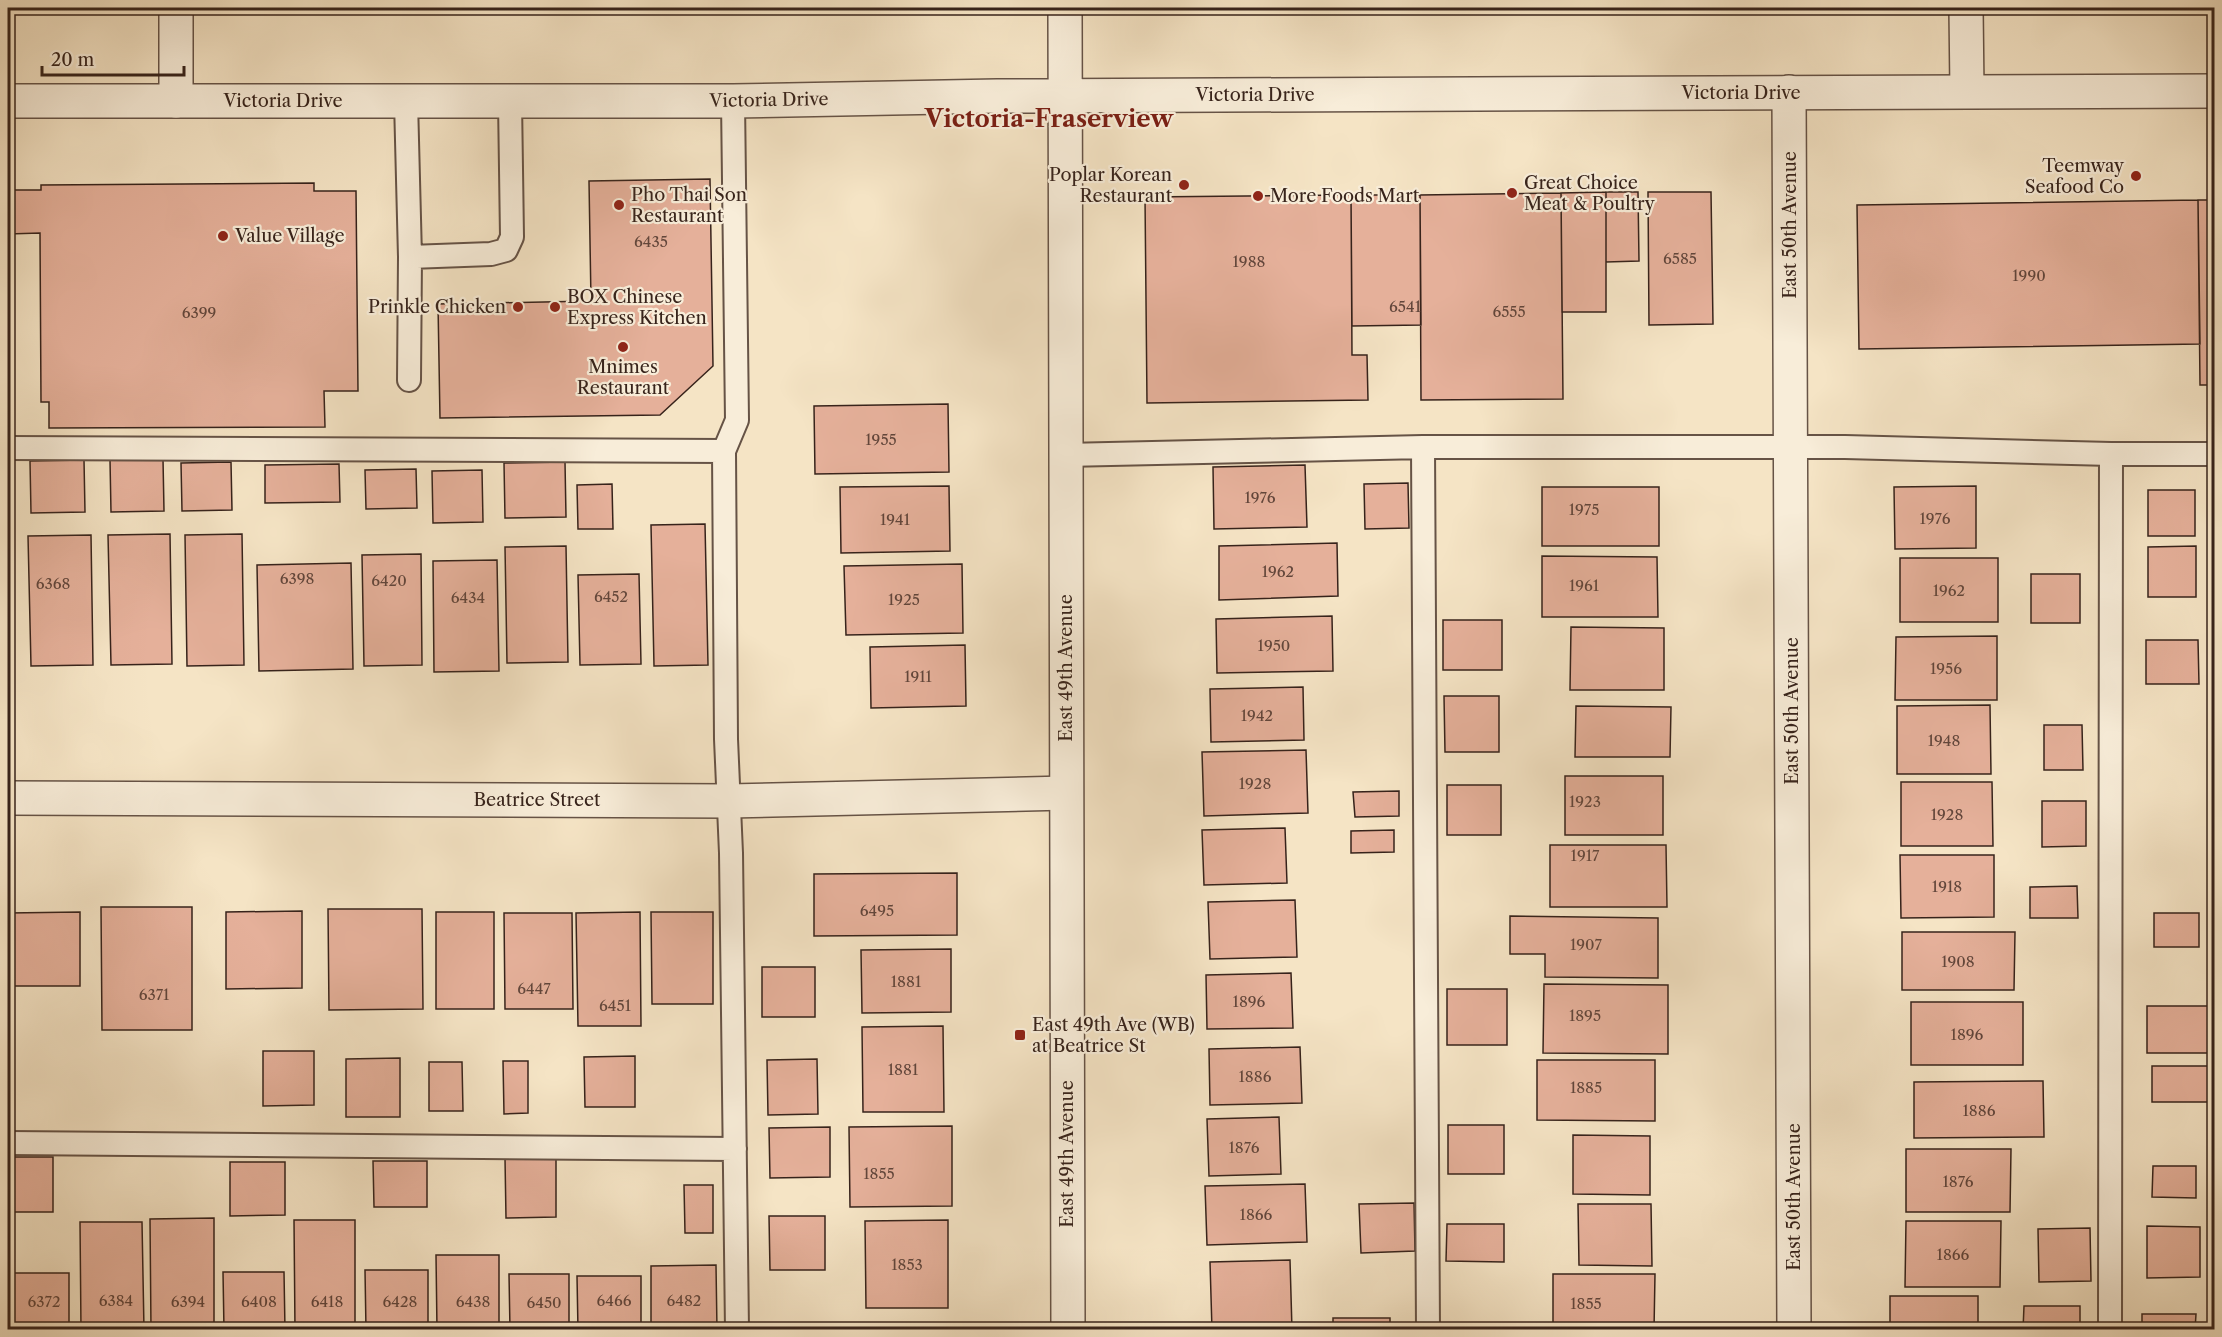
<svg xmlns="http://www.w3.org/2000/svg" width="2222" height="1337" viewBox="0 0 2222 1337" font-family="'Libre Caslon Text',serif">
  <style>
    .building { fill: #e5b09a; stroke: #37231b; stroke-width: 1.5 }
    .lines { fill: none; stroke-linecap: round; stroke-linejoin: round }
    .service-casing { stroke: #665346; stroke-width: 26 }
    .minor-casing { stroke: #665346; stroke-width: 36 }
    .tertiary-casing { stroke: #665346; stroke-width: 36 }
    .service { stroke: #f8edd9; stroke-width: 22 }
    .minor { stroke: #f8edd9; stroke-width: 33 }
    .tertiary { stroke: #f8edd9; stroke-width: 33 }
    .poi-dot { fill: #8f2418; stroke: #f8edd9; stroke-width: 2 }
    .labels { text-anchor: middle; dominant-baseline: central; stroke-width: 4.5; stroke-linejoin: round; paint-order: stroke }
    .number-label { font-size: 15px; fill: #62463b }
    .street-label { font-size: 18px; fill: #37231b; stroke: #f8edd9 }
    .poi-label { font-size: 18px; fill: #37231b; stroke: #f8edd9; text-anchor: start }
    .district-label { font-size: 24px; font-weight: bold; fill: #7a1f14; stroke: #f8edd9 }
  </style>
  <rect width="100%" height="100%" fill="#f5e4c5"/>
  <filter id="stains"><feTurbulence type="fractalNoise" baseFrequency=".00333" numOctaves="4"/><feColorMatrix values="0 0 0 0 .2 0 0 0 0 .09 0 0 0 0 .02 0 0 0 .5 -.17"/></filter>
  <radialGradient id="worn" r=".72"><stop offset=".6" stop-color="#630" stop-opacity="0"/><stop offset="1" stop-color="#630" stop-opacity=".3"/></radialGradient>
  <path class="building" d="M 710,179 L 713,366 L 660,415 L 440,418 L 438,304 L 591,301 L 589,181 Z
    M 314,183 L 314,191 L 356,191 L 358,391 L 324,391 L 325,427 L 49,428 L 49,402 L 41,402 L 40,233 L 8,234 L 8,190 L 41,190 L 41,185 Z
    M 1606,192 L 1638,192 L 1639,261 L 1606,262 Z
    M 1606,192 L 1606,312 L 1562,312 L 1561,193 Z
    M 1648,192 L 1711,192 L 1713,324 L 1649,325 Z
    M 1561,193 L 1563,399 L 1421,400 L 1420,195 Z
    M 1351,195 L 1352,355 L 1367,355 L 1368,400 L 1147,403 L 1145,197 Z
    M 1351,195 L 1420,195 L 1421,325 L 1352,326 Z
    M 2198,200 L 2214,200 L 2214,385 L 2200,385 Z
    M 2198,200 L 2200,344 L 1859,349 L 1857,205 Z
    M 948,404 L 949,472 L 815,474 L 814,406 Z
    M 163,459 L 164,511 L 111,512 L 110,460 Z
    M 84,460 L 85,512 L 31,513 L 30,461 Z
    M 231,462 L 232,510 L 182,511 L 181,463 Z
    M 565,462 L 566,517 L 505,518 L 504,463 Z
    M 339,464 L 340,502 L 265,503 L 265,465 Z
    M 1305,465 L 1307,527 L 1214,529 L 1213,467 Z
    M 416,469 L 417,508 L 366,509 L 365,470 Z
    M 482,470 L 483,522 L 433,523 L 432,471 Z
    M 1408,483 L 1409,528 L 1365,529 L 1364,484 Z
    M 612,484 L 613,529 L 578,529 L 577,485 Z
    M 949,486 L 950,551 L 841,553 L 840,487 Z
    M 1976,486 L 1976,548 L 1895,549 L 1894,487 Z
    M 1542,487 L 1659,487 L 1659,546 L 1542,546 Z
    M 2148,490 L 2195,490 L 2195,536 L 2148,536 Z
    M 8,515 L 10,515 L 11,561 L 8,561 Z
    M 705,524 L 708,665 L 654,666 L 651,525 Z
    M 170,534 L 172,664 L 111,665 L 108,535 Z
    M 242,534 L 244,665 L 187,666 L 185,535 Z
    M 91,535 L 93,665 L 31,666 L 28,536 Z
    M 1337,543 L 1338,596 L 1219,600 L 1219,546 Z
    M 566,546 L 568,662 L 507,663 L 505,547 Z
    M 2196,546 L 2196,597 L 2148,597 L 2148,547 Z
    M 421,554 L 422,665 L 364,666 L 362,555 Z
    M 1542,556 L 1657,557 L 1658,617 L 1542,617 Z
    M 1900,558 L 1998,558 L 1998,622 L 1900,622 Z
    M 497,560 L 499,671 L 434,672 L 433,561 Z
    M 351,563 L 353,669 L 259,671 L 257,565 Z
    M 962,564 L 963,633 L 846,635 L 844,566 Z
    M 639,574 L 641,664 L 580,665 L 578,575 Z
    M 2031,574 L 2080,574 L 2080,623 L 2031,623 Z
    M 1332,616 L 1333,671 L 1217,673 L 1216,619 Z
    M 1443,620 L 1502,620 L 1502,670 L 1443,670 Z
    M 1571,627 L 1664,628 L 1664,690 L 1570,690 Z
    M 1997,636 L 1997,700 L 1895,700 L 1896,637 Z
    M 2146,640 L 2198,640 L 2199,684 L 2146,684 Z
    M 965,645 L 966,706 L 871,708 L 870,647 Z
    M 1303,687 L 1304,740 L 1211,742 L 1210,689 Z
    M 1444,696 L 1499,696 L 1499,752 L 1445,752 Z
    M 1990,705 L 1991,774 L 1897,774 L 1897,706 Z
    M 1576,706 L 1671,707 L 1670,757 L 1575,757 Z
    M 2044,725 L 2082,725 L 2083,770 L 2044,770 Z
    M 1306,750 L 1308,813 L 1204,816 L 1202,752 Z
    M 1565,776 L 1663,776 L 1663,835 L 1565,835 Z
    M 1901,782 L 1992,782 L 1993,846 L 1901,846 Z
    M 1447,785 L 1501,785 L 1501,835 L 1447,835 Z
    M 1399,791 L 1399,816 L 1355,817 L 1353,792 Z
    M 2042,801 L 2086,801 L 2086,846 L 2042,847 Z
    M 1285,828 L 1287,883 L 1204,885 L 1202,830 Z
    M 1394,830 L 1394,852 L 1351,853 L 1351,831 Z
    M 1550,845 L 1666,845 L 1667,907 L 1550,907 Z
    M 1900,855 L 1994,855 L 1994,917 L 1901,918 Z
    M 957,873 L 957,935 L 814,936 L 814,874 Z
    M 2077,886 L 2078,918 L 2030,918 L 2030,887 Z
    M 1295,900 L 1297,957 L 1210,959 L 1208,902 Z
    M 101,907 L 192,907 L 192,1030 L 102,1030 Z
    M 328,909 L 422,909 L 423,1009 L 329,1010 Z
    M 302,911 L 302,988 L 226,989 L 226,912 Z
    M 80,912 L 80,986 L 8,986 L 8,913 Z
    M 436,912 L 494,912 L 494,1009 L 436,1009 Z
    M 640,912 L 641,1026 L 578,1026 L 576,913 Z
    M 651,912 L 713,912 L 713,1004 L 652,1004 Z
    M 504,913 L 572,913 L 573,1009 L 505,1009 Z
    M 2154,913 L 2199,913 L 2199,947 L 2154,947 Z
    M 1510,916 L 1658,918 L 1658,978 L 1545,977 L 1545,954 L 1510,954 Z
    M 1902,932 L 2015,932 L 2014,990 L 1902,990 Z
    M 951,949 L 951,1012 L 862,1013 L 861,950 Z
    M 762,967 L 815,967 L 815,1017 L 762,1017 Z
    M 1291,973 L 1293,1028 L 1207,1029 L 1206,975 Z
    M 1544,984 L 1668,985 L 1668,1054 L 1543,1053 Z
    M 1447,989 L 1507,989 L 1507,1045 L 1447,1045 Z
    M 1911,1002 L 2023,1002 L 2023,1065 L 1911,1065 Z
    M 2147,1006 L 2208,1006 L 2208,1053 L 2147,1053 Z
    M 943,1026 L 944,1112 L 863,1112 L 862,1027 Z
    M 1300,1047 L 1302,1103 L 1210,1105 L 1209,1049 Z
    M 263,1051 L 314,1051 L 314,1105 L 263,1106 Z
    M 635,1056 L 635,1107 L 585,1107 L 584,1057 Z
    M 400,1058 L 400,1117 L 346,1117 L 346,1059 Z
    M 817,1059 L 818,1114 L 768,1115 L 767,1060 Z
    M 1537,1060 L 1655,1060 L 1655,1121 L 1537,1120 Z
    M 503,1061 L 528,1061 L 528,1113 L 504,1114 Z
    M 429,1062 L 462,1062 L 463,1111 L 429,1111 Z
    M 2152,1066 L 2210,1066 L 2211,1102 L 2152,1102 Z
    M 2043,1081 L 2044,1137 L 1914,1138 L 1914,1082 Z
    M 1279,1117 L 1281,1174 L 1209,1176 L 1207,1119 Z
    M 1448,1125 L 1504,1125 L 1504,1174 L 1448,1174 Z
    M 952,1126 L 952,1206 L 850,1207 L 849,1127 Z
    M 830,1127 L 830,1177 L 770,1178 L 769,1128 Z
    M 1573,1135 L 1650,1136 L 1650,1195 L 1573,1194 Z
    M 1906,1149 L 2011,1149 L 2010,1212 L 1906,1212 Z
    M 8,1157 L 53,1157 L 53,1212 L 8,1212 Z
    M 505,1158 L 556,1158 L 556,1217 L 506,1218 Z
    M 373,1161 L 427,1161 L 427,1207 L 374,1207 Z
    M 230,1162 L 285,1162 L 285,1215 L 230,1216 Z
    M 2153,1166 L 2196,1166 L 2196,1198 L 2152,1197 Z
    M 1305,1184 L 1307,1242 L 1207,1245 L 1205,1186 Z
    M 684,1185 L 713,1185 L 713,1233 L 685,1233 Z
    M 1414,1203 L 1415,1251 L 1361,1253 L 1359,1204 Z
    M 1578,1204 L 1651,1204 L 1652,1266 L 1579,1265 Z
    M 769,1216 L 825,1216 L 825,1270 L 770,1270 Z
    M 214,1218 L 214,1330 L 151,1330 L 150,1219 Z
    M 294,1220 L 355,1220 L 355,1330 L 295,1330 Z
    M 948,1220 L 948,1308 L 866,1308 L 865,1221 Z
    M 1906,1221 L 2001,1221 L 2000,1287 L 1905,1287 Z
    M 80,1222 L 142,1222 L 144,1330 L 81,1330 Z
    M 1447,1224 L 1504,1224 L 1504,1262 L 1446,1261 Z
    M 2147,1226 L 2200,1227 L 2200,1277 L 2147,1278 Z
    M 2090,1228 L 2091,1281 L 2039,1282 L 2038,1229 Z
    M 436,1255 L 499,1255 L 499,1330 L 437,1330 Z
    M 1290,1260 L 1292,1330 L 1212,1330 L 1210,1262 Z
    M 716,1265 L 717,1330 L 651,1330 L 651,1266 Z
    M 365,1270 L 428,1270 L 428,1330 L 366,1330 Z
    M 223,1272 L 284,1272 L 285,1330 L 224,1330 Z
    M 8,1273 L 69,1273 L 69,1330 L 8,1330 Z
    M 509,1274 L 569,1274 L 569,1330 L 510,1330 Z
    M 1553,1274 L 1655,1274 L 1654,1330 L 1553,1330 Z
    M 577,1276 L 641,1276 L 641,1330 L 578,1330 Z
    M 1890,1296 L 1978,1296 L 1978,1330 L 1890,1330 Z
    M 2024,1306 L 2080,1306 L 2080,1330 L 2023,1330 Z
    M 2142,1314 L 2196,1314 L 2195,1330 L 2142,1330 Z
    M 1333,1318 L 1390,1318 L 1390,1330 L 1333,1330 Z
    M 949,1325 L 949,1330 L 794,1330 L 794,1326 Z"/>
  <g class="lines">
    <defs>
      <path id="service" d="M 406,101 L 410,257 L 409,380
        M 733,101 L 737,420 L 724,451 L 726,739 L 731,853 L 737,1330
        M 410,257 L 491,254 L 506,250 L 512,237 L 510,101
        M 8,448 L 724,451
        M 1065,455 L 1423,447
        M 8,1143 L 735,1149
        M 1428,1330 L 1423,447 L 1845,447 L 2111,454 L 2214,454
        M 2110,1330 L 2111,454"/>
      <path id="minor" d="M 176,8 L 176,101
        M 1966,8 L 1967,91
        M 1789,92 L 1794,1330
        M 8,798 L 729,801 L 1066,793"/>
      <path id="tertiary" d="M 1065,8 L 1068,1330
        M 8,101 L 733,101 L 997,96 L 2214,91"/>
    </defs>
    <use href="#service" class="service-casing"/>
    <use href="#minor" class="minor-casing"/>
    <use href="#tertiary" class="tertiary-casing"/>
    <use href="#service" class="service"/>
    <use href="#minor" class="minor"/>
    <use href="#tertiary" class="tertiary"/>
  </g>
  <g class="poi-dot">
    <circle cx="2136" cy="176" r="6"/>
    <circle cx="1184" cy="185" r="6"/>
    <circle cx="1512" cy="193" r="6"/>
    <circle cx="1258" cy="196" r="6"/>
    <circle cx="619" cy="205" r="6"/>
    <circle cx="223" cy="236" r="6"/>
    <circle cx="518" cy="307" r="6"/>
    <circle cx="555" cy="307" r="6"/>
    <circle cx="623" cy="347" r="6"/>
    <rect x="1014" y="1029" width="12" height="12" rx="3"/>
  </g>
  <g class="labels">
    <g class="number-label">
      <text x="651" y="241">6435</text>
      <text x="1680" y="258">6585</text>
      <text x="1249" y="261">1988</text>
      <text x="2029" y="275">1990</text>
      <text x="1405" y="306">6541</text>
      <text x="1509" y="311">6555</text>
      <text x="199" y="312">6399</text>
      <text x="881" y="439">1955</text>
      <text x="1260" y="497">1976</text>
      <text x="1584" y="509">1975</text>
      <text x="1935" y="518">1976</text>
      <text x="895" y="519">1941</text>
      <text x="1278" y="571">1962</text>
      <text x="297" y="578">6398</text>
      <text x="389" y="580">6420</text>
      <text x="53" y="583">6368</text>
      <text x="1584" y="585">1961</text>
      <text x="1949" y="590">1962</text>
      <text x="611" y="596">6452</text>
      <text x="468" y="597">6434</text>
      <text x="904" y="599">1925</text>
      <text x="1274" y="645">1950</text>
      <text x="1946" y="668">1956</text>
      <text x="918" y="676">1911</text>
      <text x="1257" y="715">1942</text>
      <text x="1944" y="740">1948</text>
      <text x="1255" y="783">1928</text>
      <text x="1585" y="801">1923</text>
      <text x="1947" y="814">1928</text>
      <text x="1585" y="855">1917</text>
      <text x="1947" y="886">1918</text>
      <text x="877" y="910">6495</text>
      <text x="1586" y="944">1907</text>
      <text x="1958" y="961">1908</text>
      <text x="906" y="981">1881</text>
      <text x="534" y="988">6447</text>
      <text x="154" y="994">6371</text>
      <text x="1249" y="1001">1896</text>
      <text x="615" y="1005">6451</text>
      <text x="1585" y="1015">1895</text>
      <text x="1967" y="1034">1896</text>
      <text x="903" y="1069">1881</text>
      <text x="1255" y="1076">1886</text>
      <text x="1586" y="1087">1885</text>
      <text x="1979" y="1110">1886</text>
      <text x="1244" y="1147">1876</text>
      <text x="879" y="1173">1855</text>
      <text x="1958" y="1181">1876</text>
      <text x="1256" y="1214">1866</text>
      <text x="1953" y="1254">1866</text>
      <text x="907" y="1264">1853</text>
      <text x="116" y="1300">6384</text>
      <text x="614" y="1300">6466</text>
      <text x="684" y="1300">6482</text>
      <text x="44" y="1301">6372</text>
      <text x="188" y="1301">6394</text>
      <text x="259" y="1301">6408</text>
      <text x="327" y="1301">6418</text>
      <text x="400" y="1301">6428</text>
      <text x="473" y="1301">6438</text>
      <text x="544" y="1302">6450</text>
      <text x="1586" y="1303">1855</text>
    </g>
    <g class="street-label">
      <text x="1741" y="93">Victoria Drive</text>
      <text x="1255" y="95">Victoria Drive</text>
      <text transform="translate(769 100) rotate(-1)">Victoria Drive</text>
      <text x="283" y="101">Victoria Drive</text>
      <text transform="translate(1790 225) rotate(-90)">East 50th Avenue</text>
      <text transform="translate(1066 668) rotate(-90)">East 49th Avenue</text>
      <text transform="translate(1792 711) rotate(-90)">East 50th Avenue</text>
      <text x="537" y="800">Beatrice Street</text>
      <text transform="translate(1067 1154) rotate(-90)">East 49th Avenue</text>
      <text transform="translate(1794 1197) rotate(-90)">East 50th Avenue</text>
    </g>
    <g class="poi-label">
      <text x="2124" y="166" text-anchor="end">Teemway<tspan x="2124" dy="21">Seafood Co</tspan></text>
      <text x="1172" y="175" text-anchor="end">Poplar Korean<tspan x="1172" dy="21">Restaurant</tspan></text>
      <text x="1524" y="183">Great Choice<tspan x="1524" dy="21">Meat &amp; Poultry</tspan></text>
      <text x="631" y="195">Pho Thai Son<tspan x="631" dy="21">Restaurant</tspan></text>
      <text x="1270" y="196">More Foods Mart</text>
      <text x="235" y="236">Value Village</text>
      <text x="567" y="297">BOX Chinese<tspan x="567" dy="21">Express Kitchen</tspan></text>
      <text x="506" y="307" text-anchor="end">Prinkle Chicken</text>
      <text x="623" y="367" text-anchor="middle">Mnimes<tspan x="623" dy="21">Restaurant</tspan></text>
      <text x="1032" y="1025">East 49th Ave (WB)<tspan x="1032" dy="21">at Beatrice St</tspan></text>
    </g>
    <g class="district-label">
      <text x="1049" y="118">Victoria-Fraserview</text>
    </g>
  </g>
  <rect width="2222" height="1337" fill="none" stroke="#f5e4c5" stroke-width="30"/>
  <rect x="9" y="9" width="2204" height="1319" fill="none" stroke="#37231b" stroke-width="3"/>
  <rect x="15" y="15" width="2192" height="1307" fill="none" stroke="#37231b" stroke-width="1.5"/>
  <path d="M42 66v9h142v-9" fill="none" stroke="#37231b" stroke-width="3"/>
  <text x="51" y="66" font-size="18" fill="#37231b" stroke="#f8edd9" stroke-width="4.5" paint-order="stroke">20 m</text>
  <rect width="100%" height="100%" filter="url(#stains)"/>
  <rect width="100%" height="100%" fill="url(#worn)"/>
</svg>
